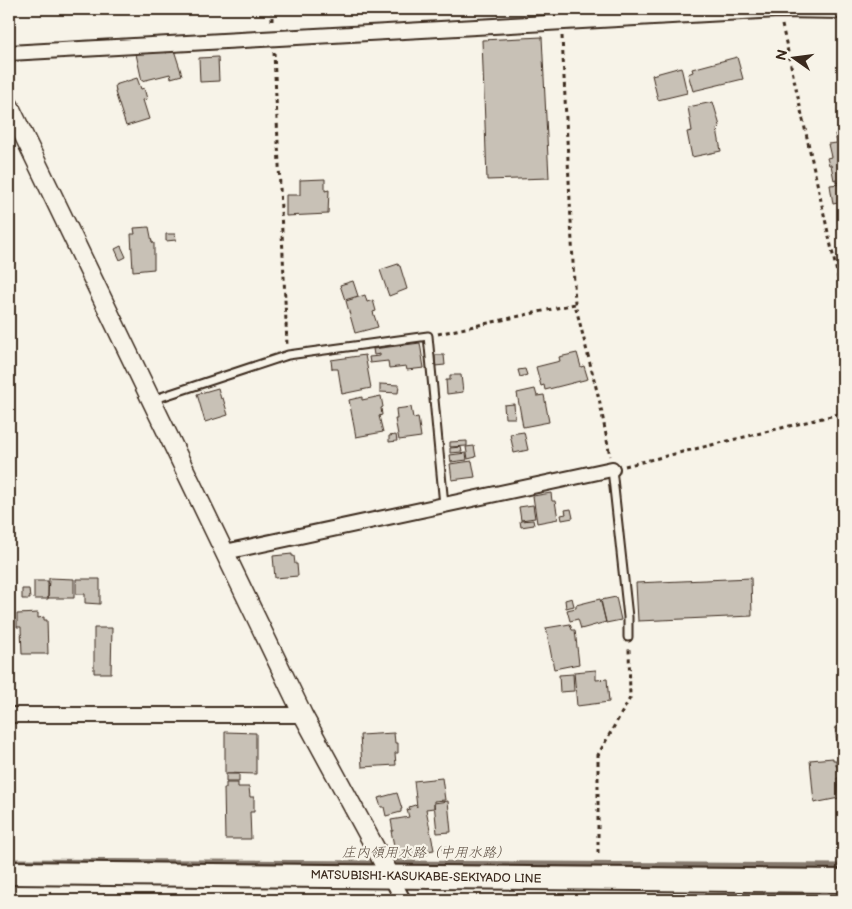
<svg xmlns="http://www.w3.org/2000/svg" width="852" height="909" viewBox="0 0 852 909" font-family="'Balsamiq Sans','Klee One',sans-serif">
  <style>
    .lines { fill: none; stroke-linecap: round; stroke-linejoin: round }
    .stream { stroke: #84786c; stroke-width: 5 }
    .building { fill: #c8c1b6; stroke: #3b2a1e }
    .service-casing { stroke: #3b2a1e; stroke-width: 11 }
    .minor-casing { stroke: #3b2a1e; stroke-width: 18 }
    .tertiary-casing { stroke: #3b2a1e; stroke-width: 21 }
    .primary-casing { stroke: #3b2a1e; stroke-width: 26 }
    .path { stroke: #3b2a1e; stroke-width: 3; stroke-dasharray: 4 4; stroke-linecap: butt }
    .service { stroke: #f7f3e8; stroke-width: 7 }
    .minor { stroke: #f7f3e8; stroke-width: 14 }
    .tertiary { stroke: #f7f3e8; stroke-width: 18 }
    .primary { stroke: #f7f3e8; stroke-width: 22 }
    .labels { text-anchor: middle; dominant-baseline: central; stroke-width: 4.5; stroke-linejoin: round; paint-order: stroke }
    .street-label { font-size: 12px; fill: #3b2a1e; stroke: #f7f3e8 }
    .water-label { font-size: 14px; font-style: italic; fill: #5f5145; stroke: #f7f3e8 }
  </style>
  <rect width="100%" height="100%" fill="#f7f3e8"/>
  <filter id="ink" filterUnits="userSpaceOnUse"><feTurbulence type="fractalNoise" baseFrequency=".02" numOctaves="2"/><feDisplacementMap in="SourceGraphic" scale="10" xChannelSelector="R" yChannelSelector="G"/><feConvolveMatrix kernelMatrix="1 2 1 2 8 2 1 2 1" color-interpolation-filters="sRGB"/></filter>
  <g filter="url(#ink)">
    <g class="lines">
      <path class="stream" d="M 9,861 L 378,863
        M 387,863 L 843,866"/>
    </g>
    <path class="building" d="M 542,37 L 549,178 L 487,180 L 482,40 Z
      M 164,47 L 166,53 L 174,50 L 182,75 L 171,78 L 170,74 L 142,81 L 136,54 Z
      M 218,57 L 219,81 L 200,82 L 199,58 Z
      M 737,57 L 743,79 L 693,91 L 688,74 L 693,72 L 692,69 Z
      M 681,67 L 687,93 L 658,100 L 652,75 Z
      M 137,78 L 141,89 L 144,88 L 147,99 L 143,100 L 149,119 L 126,126 L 115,92 L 116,92 L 115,85 Z
      M 713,102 L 720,126 L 717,129 L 721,151 L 692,157 L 687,132 L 692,131 L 688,107 Z
      M 843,132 L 843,181 L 836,183 L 836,179 L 834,180 L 831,165 L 829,165 L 827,158 L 831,157 L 828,144 L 837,143 L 835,134 Z
      M 325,179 L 325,191 L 329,190 L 328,214 L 286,216 L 286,195 L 300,195 L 300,180 Z
      M 840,184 L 840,186 L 843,185 L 843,202 L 833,204 L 830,185 Z
      M 149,227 L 152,242 L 154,243 L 154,269 L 133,271 L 131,234 L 135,234 L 134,228 Z
      M 166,234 L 175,234 L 176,240 L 166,241 Z
      M 121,246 L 126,257 L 120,260 L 115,249 Z
      M 398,264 L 399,266 L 400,266 L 407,289 L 389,296 L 380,270 Z
      M 353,281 L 358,296 L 345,300 L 340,285 Z
      M 365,295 L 367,302 L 373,300 L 376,311 L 373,312 L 378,327 L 355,333 L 346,301 Z
      M 420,343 L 424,368 L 407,370 L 406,366 L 389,368 L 388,361 L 370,363 L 369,357 L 380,356 L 380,354 L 374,355 L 373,349 Z
      M 577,353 L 581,367 L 584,366 L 588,379 L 545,390 L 544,385 L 541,386 L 536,367 L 560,361 L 559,357 Z
      M 365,355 L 371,388 L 342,394 L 338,369 L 332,369 L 331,360 Z
      M 435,355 L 444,355 L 445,365 L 435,366 Z
      M 525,369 L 527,375 L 520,377 L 518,370 Z
      M 450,375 L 461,375 L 463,392 L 447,394 L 446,380 L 450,380 Z
      M 380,384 L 399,385 L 398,393 L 380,392 Z
      M 218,388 L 221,399 L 223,398 L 228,415 L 205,422 L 197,394 Z
      M 535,389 L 537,396 L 544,395 L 549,422 L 523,427 L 517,393 Z
      M 381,396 L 383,407 L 381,408 L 382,415 L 379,416 L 383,432 L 356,437 L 349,400 L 362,397 L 362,400 Z
      M 514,404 L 515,418 L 505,418 L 504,405 Z
      M 411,407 L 413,418 L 418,417 L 421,437 L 399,440 L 395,419 L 397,419 L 396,409 Z
      M 524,432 L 528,450 L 514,453 L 510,434 Z
      M 396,435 L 397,441 L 389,442 L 389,436 Z
      M 467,441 L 467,446 L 450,447 L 450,442 Z
      M 474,446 L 476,457 L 468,459 L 466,447 Z
      M 461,447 L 462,452 L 450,453 L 450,448 Z
      M 466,453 L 467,460 L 451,462 L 450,455 Z
      M 472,461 L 475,477 L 452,480 L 450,464 Z
      M 551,493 L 552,501 L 555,501 L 558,519 L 537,523 L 533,496 Z
      M 533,505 L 535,518 L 521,520 L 519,507 Z
      M 571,509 L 573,518 L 562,520 L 561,515 L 566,514 L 565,510 Z
      M 533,520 L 534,525 L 521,527 L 520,521 Z
      M 292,554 L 292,556 L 294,556 L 295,564 L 297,564 L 298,576 L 275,578 L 273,556 Z
      M 49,578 L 74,579 L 74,598 L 48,598 Z
      M 751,578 L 752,616 L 638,621 L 636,583 Z
      M 76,579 L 100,579 L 100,604 L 85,603 L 85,594 L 76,594 Z
      M 34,581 L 48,581 L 48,599 L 34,599 Z
      M 22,589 L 29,589 L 30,599 L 22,599 Z
      M 616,597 L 621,620 L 606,623 L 601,600 Z
      M 572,598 L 574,606 L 566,608 L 565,600 Z
      M 600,599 L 606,622 L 581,629 L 578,619 L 570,621 L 567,610 L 576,608 L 576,605 Z
      M 38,613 L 38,618 L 44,617 L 44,620 L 47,620 L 48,654 L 22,654 L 21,627 L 17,627 L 17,614 Z
      M 570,624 L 572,630 L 575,630 L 579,664 L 554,669 L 546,628 Z
      M 94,628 L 112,628 L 111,673 L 94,673 Z
      M 596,670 L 596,680 L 607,679 L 609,702 L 577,706 L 574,672 Z
      M 573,674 L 574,691 L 560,692 L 559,675 Z
      M 843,726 L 843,750 L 838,750 L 835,727 Z
      M 225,732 L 256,733 L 256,774 L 225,773 Z
      M 394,733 L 395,743 L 398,743 L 398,753 L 395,753 L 396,765 L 362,767 L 360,735 Z
      M 833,758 L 833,760 L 836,760 L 836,766 L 840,766 L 841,778 L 837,778 L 839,798 L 814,803 L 810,760 Z
      M 226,774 L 239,774 L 239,782 L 226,782 Z
      M 442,778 L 445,800 L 434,801 L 434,808 L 426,809 L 434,850 L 427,851 L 428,854 L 397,860 L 391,831 L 393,831 L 391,820 L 409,817 L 407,810 L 410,809 L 409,807 L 415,805 L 417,807 L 414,781 Z
      M 226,783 L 238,783 L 238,787 L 249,787 L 250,797 L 254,797 L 254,812 L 250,812 L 251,839 L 225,839 L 224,788 L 226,788 Z
      M 397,793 L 402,809 L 401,809 L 401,812 L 386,816 L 384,807 L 381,807 L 378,798 Z
      M 448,801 L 451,832 L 437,833 L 434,803 Z
      M 443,847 L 450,847 L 450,854 L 443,854 Z
      M 381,894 L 383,900 L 364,900 L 363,897 Z
      M 451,896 L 461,896 L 460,900 L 451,900 Z"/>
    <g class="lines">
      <defs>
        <path id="service" d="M 152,400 L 288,355 L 428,336 L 444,505
          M 612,469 L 628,617 L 628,637"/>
        <path id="minor" d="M 9,53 L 779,10 L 843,11
          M 225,552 L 612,469
          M 9,715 L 303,715
          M 391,877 L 403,900"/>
        <path id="tertiary" d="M 9,105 L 303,715 L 391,877"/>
        <path id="primary" d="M 9,873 L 843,881"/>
      </defs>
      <use href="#service" class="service-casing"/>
      <use href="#minor" class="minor-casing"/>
      <use href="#tertiary" class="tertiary-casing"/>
      <use href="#primary" class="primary-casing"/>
      <path class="path" d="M 272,9 L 272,23
        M 782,25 L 843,300
        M 562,36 L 575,304 L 600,403 L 610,456
        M 274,52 L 287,345
        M 438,334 L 575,304
        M 625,466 L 843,413
        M 598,853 L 598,755 L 630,698 L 629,648
        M 50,891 L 52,900"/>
      <use href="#service" class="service"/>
      <use href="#minor" class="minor"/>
      <use href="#tertiary" class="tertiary"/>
      <use href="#primary" class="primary"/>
    </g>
  </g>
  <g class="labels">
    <g class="street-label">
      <text transform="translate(426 877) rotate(1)">MATSUBISHI-KASUKABE-SEKIYADO LINE</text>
    </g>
    <g class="water-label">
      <text x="426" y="852">庄内領用水路（中用水路）</text>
    </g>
  </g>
  <rect width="852" height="909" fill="none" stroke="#f7f3e8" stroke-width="30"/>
  <rect x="15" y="15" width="822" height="879" fill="none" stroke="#3b2a1e" stroke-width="2" filter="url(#ink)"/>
  <g transform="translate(794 58) rotate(284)" stroke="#f7f3e8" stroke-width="4" paint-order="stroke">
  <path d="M0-4L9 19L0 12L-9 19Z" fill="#3b2a1e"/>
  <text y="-8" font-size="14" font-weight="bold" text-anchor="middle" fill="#3b2a1e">N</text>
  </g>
</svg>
